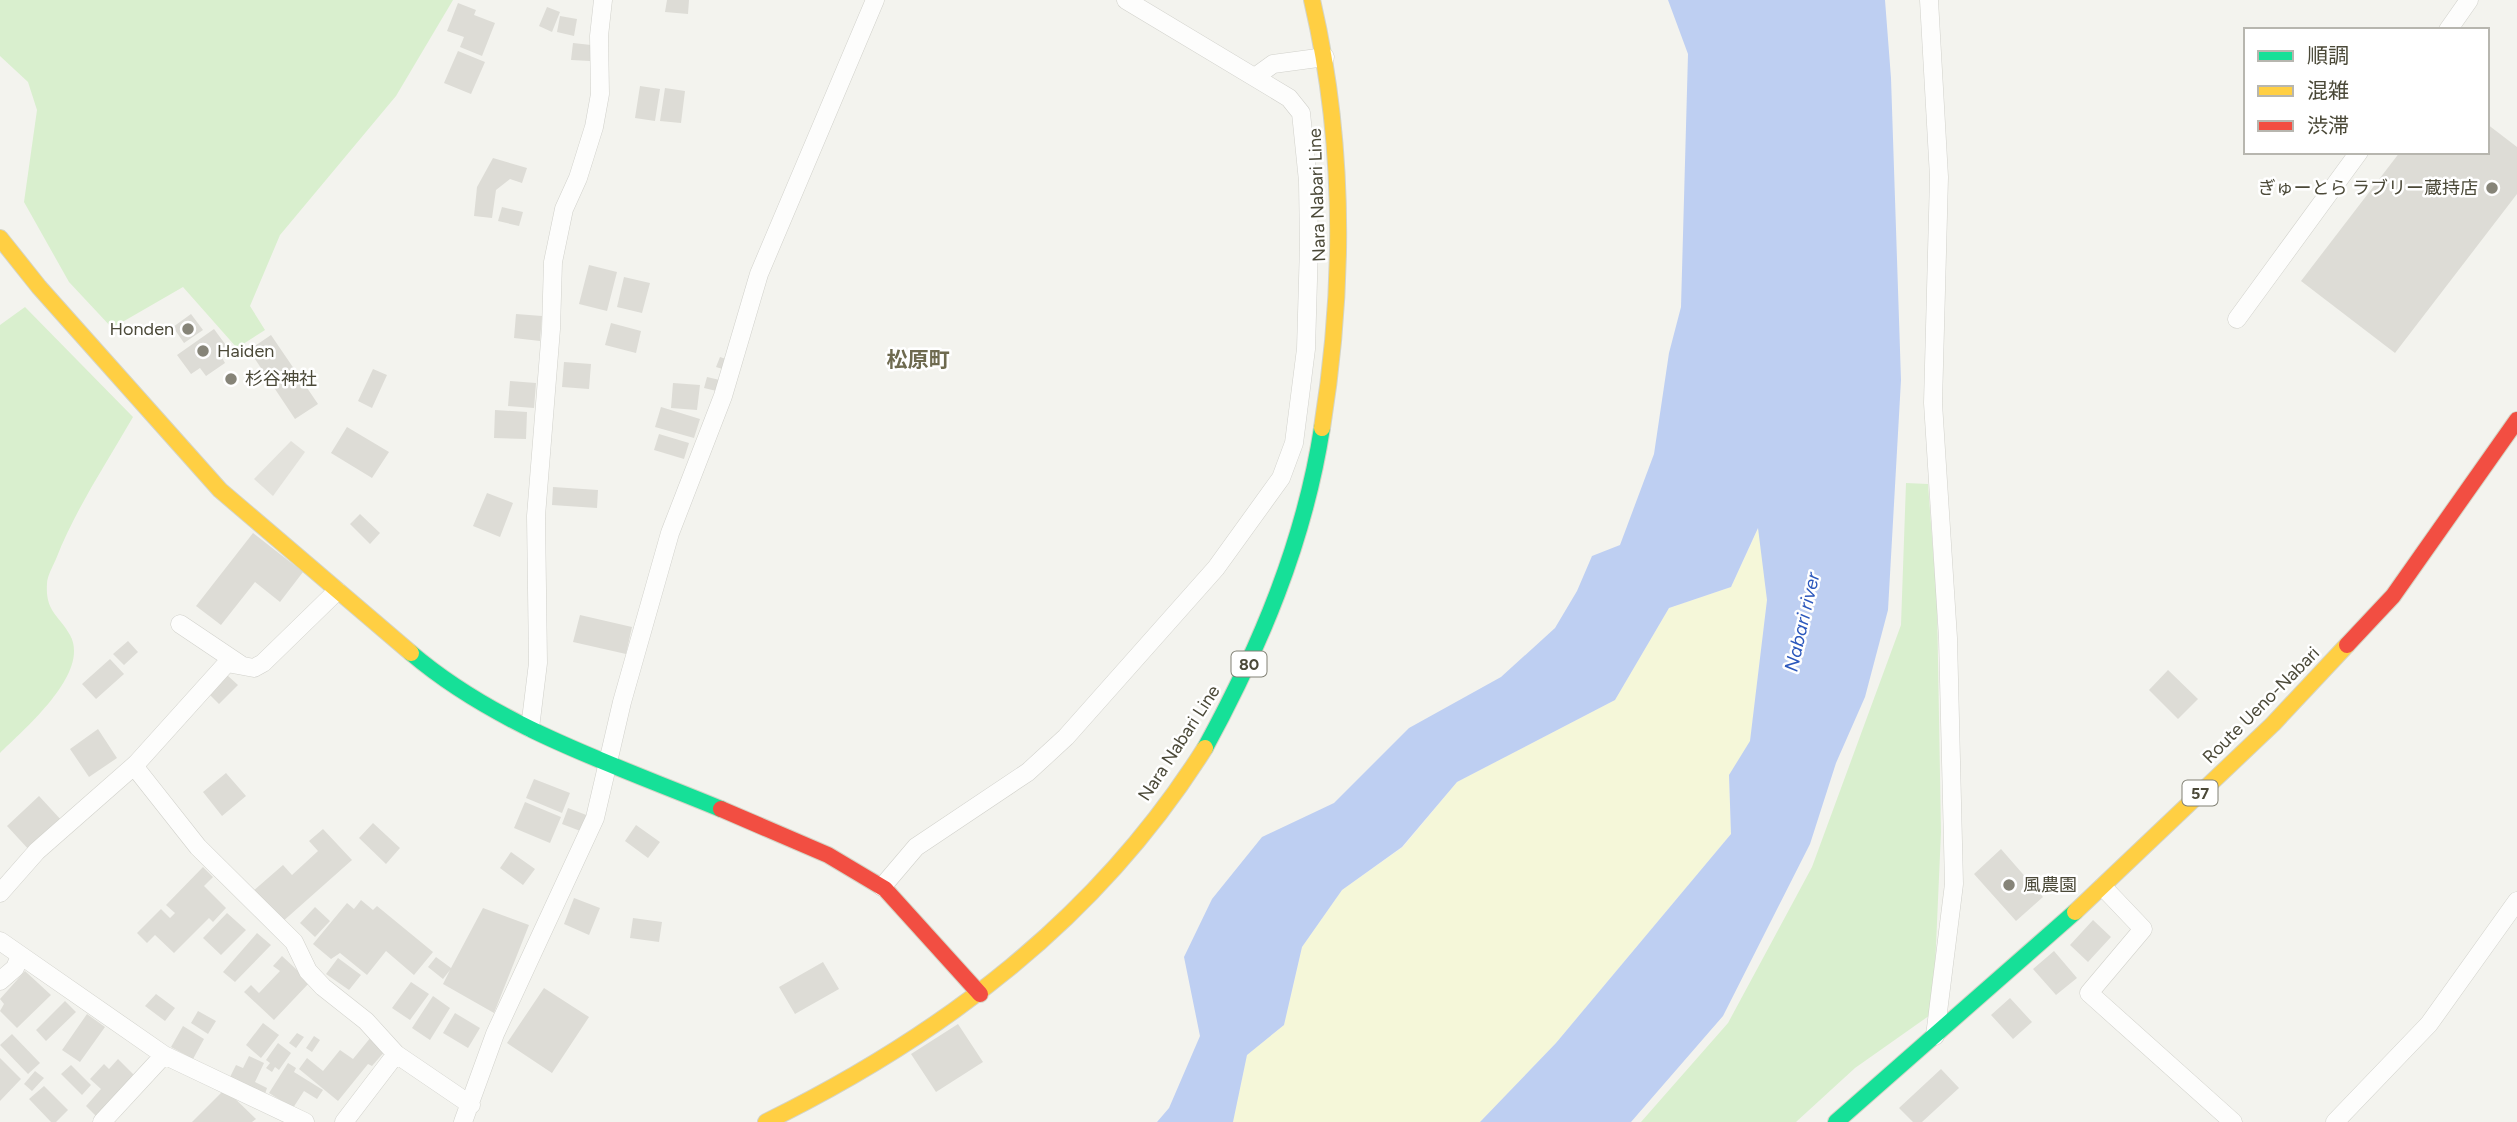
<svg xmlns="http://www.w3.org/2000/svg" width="2517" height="1122" viewBox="0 0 2517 1122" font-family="Figtree,'Noto Sans JP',sans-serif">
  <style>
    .green { fill: #d9efce }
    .sand { fill: #f5f7d9 }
    .parking { fill: #e3e2dc }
    .water { fill: #becff2 }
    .building { fill: #dddcd6 }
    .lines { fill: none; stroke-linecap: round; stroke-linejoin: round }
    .street-casing { stroke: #d1d1cb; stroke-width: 19 }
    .fast-casing { stroke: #d4d4c6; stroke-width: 18 }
    .slow-casing { stroke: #d4d4c6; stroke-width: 18 }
    .jam-casing { stroke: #d4d4c6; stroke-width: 18 }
    .street { stroke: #fdfdfc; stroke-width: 18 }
    .fast { stroke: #16e098; stroke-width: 16 }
    .slow { stroke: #ffcf43; stroke-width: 16 }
    .jam { stroke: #f24e42; stroke-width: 16 }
    .poi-dot { fill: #868478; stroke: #fff; stroke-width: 2.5 }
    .labels { text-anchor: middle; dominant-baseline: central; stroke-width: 5; stroke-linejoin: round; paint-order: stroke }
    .shield { fill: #fff; stroke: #818074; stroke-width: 2 }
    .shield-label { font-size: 16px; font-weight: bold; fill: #4b4938 }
    .poi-label { font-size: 18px; fill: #4b4938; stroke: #fff; text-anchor: start }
    .street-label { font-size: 18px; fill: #4b4938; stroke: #fff }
    .water-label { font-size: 19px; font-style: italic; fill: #2c58bc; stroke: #fff }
    .quarter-label { font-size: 21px; font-weight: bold; fill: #6e6a4f; stroke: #fff }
  </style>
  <rect width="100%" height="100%" fill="#f3f3ee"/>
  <path class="green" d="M 0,0 L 453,0 L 396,96 L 280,235 L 250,306 L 265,330 L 237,348 L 183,287 L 112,328 L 69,282 L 24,202 L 37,110 L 28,82 L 0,56 Z
    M 25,307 L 133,417 C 106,464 76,508 56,559 C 53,566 47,576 47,584 C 45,612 60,616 70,635 C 91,673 24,729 0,753 L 0,325 Z
    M 1906,483 L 1928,484 L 1937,603 L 1941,832 L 1933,1013 L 1855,1068 L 1796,1122 L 1641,1122 L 1728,1023 L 1812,867 L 1901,625 Z"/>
  <path class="sand" d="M 1759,527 L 1767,600 L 1750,742 L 1729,775 L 1731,834 L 1556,1043 L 1480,1122 L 1233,1122 L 1247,1055 L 1284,1025 L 1302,947 L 1342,890 L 1403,847 L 1457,782 L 1615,700 L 1669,608 L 1731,587 Z"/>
  <path class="parking" d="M 291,441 L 305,452 L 273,496 L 254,479 Z"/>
  <path class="water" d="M 1668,0 L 1885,0 L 1891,78 L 1901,380 L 1888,610 L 1865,697 L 1836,763 L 1810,844 L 1723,1016 L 1631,1122 L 1480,1122 L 1556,1043 L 1731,834 L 1729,775 L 1750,741 L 1767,600 L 1758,528 L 1731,587 L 1669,608 L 1615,700 L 1457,782 L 1402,847 L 1342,890 L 1302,947 L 1284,1025 L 1247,1055 L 1233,1122 L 1157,1122 L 1169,1108 L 1200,1036 L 1184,957 L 1212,899 L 1262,837 L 1334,803 L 1409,728 L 1501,677 L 1555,628 L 1577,591 L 1592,556 L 1620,545 L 1654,454 L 1669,353 L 1681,307 L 1688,54 Z"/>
  <path class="building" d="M 667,0 L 689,0 L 688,14 L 665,12 Z
    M 458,3 L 476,10 L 474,15 L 495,23 L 482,56 L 460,47 L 464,37 L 447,31 Z
    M 547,7 L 560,12 L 552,32 L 539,26 Z
    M 560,16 L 577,19 L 574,36 L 557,32 Z
    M 573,43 L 591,45 L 590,61 L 571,60 Z
    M 458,51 L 485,62 L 471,94 L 444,83 Z
    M 640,86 L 660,89 L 655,121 L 635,118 Z
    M 665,88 L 685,91 L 681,123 L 660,121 Z
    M 2487,124 L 2517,147 L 2517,194 L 2395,353 L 2301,281 L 2400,152 L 2487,152 Z
    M 493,158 L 527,168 L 522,183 L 510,179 L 496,190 L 492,218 L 474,216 L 477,187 Z
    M 502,207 L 523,212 L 519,226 L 498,221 Z
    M 589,265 L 617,272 L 607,311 L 579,304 Z
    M 624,277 L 650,283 L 642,313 L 617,307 Z
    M 191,314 L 203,330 L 184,343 L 173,327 Z
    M 516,314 L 542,316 L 540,341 L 514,338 Z
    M 611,323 L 641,331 L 636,353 L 605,345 Z
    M 214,329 L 228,348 L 220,354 L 225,363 L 206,376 L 200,368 L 191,374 L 177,355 Z
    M 271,335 L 318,404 L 295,419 L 249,350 Z
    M 720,357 L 732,361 L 729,371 L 716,367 Z
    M 564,362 L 591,364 L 589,389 L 562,387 Z
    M 373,369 L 387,375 L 372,408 L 358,401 Z
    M 707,377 L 724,381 L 721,392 L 704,388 Z
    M 510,381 L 536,383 L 534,408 L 508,406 Z
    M 673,383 L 700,385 L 697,410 L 671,408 Z
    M 661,407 L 700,419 L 694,438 L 655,427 Z
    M 495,410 L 527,412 L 526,439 L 494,438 Z
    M 347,427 L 389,452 L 372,478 L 331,453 Z
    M 659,434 L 689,443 L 684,459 L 654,450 Z
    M 553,487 L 598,490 L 597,508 L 552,505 Z
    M 487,493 L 513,503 L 500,537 L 473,526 Z
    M 360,514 L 380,533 L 370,544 L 350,524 Z
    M 253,533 L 303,572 L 280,602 L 255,582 L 221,625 L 196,606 Z
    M 580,615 L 632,627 L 626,654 L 573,642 Z
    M 128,641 L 138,652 L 124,665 L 113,654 Z
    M 110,659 L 124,674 L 96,699 L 82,684 Z
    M 2168,670 L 2198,699 L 2178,719 L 2149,690 Z
    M 227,675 L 238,685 L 219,704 L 209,694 Z
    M 98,729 L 117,758 L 89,777 L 70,749 Z
    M 226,773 L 246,796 L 222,816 L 203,792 Z
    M 534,779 L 570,793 L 562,813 L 526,798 Z
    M 39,796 L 63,822 L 31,852 L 7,826 Z
    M 525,802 L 561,817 L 550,843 L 514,828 Z
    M 568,808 L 589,816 L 583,832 L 562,824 Z
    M 373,823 L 400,848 L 386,864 L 359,838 Z
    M 636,825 L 660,842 L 648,858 L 625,841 Z
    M 323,829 L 352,860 L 281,923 L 252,892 L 283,865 L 292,875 L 318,851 L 309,841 Z
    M 2001,849 L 2043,897 L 2016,921 L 1974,874 Z
    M 511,852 L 535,869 L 523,885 L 500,868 Z
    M 203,867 L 213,877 L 204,886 L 226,908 L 213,922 L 209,918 L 174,953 L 155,935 L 147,943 L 137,933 L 161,909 L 170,918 L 175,913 L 166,905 Z
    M 574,898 L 600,908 L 589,935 L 564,924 Z
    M 361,900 L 373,910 L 377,906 L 433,952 L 414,975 L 386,951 L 367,975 L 340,953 L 331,959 L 313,944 L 347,903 L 354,909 Z
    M 315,907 L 330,921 L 315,937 L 300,923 Z
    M 483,908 L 529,925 L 494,1013 L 443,984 L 450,970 L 443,979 L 428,967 L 436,957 L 451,968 Z
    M 227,913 L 246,930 L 221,955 L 203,938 Z
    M 633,918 L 662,922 L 659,942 L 630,938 Z
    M 2093,920 L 2111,937 L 2088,962 L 2070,945 Z
    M 257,933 L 271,945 L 235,982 L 223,972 Z
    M 2054,951 L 2077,978 L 2056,995 L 2033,969 Z
    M 282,956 L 310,982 L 274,1020 L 244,992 L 251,985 L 259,993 L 280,971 L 273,966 Z
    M 338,958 L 361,975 L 349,990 L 326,974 Z
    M 823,962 L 839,989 L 795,1014 L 779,987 Z
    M 25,971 L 51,995 L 17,1028 L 0,1011 L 4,1004 L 0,999 Z
    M 411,982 L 429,994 L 410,1020 L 392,1008 Z
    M 544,988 L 589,1017 L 552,1073 L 507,1043 Z
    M 156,994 L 175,1008 L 165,1021 L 145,1006 Z
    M 433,996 L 450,1008 L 430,1040 L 412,1028 Z
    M 2010,998 L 2032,1022 L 2013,1039 L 1991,1015 Z
    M 65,1001 L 76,1012 L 46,1041 L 36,1030 Z
    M 198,1011 L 216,1021 L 208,1034 L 191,1023 Z
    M 455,1013 L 480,1028 L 468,1048 L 443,1033 Z
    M 87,1014 L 105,1027 L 80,1062 L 62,1050 Z
    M 263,1023 L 279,1035 L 261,1058 L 246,1045 Z
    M 958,1024 L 983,1062 L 936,1092 L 911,1054 Z
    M 183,1026 L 204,1039 L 193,1059 L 171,1047 Z
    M 297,1033 L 304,1037 L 296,1048 L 289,1043 Z
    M 12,1034 L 40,1063 L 28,1074 L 0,1045 Z
    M 314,1036 L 320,1040 L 312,1052 L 306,1048 Z
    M 371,1037 L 386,1050 L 372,1066 L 368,1064 L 338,1101 L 299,1069 L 307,1058 L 323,1071 L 340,1050 L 353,1059 Z
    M 278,1043 L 291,1053 L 279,1070 L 275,1067 L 272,1072 L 266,1068 L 270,1063 L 266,1060 Z
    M 249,1056 L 264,1063 L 255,1082 L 267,1088 L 265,1094 L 230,1077 L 236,1065 L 243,1068 Z
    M 0,1058 L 21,1079 L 0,1101 Z
    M 118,1059 L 135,1076 L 97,1117 L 86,1106 L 101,1089 L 90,1079 L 104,1064 L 109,1069 Z
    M 288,1063 L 296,1068 L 294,1072 L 323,1090 L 317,1099 L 304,1091 L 293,1108 L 269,1093 Z
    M 71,1065 L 91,1085 L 82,1095 L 61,1074 Z
    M 1941,1069 L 1959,1088 L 1922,1122 L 1913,1122 L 1899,1108 Z
    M 35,1071 L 44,1078 L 32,1091 L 24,1084 Z
    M 44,1086 L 68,1110 L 56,1122 L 51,1122 L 29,1099 Z
    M 225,1089 L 256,1119 L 252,1122 L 192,1122 Z"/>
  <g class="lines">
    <defs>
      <path id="street" d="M 1929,0 L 1939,177 L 1933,403 L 1948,638 L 1954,884 L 1935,1036
        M 2448,30 L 2469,0
        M 1255,77 L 1273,64 L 1325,57
        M 2237,319 L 2359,152
        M 180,624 L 241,665
        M 530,728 L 538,663 L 536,516 L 551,329 L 553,262 L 564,209 L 578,178 L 594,127 L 600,94 L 599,36 L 603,0
        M 134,766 L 198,847 L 294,942 L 308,971 L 323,987 L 366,1021 L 396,1054 L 471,1105
        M 882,887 L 916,847 L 1028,772 L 1066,737 L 1216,568 L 1281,478 L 1294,443 L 1306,349 L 1309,245 L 1308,181 L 1301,113 L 1289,98 L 1126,0
        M 2103,887 L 2143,929 L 2089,993 L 2233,1122
        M 0,893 L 37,851 L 136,764 L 227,663 L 254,668 L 263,663 L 337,591
        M 0,941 L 164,1055
        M 0,981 L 15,968 L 20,956
        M 102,1122 L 164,1055 L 305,1122
        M 344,1122 L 396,1054
        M 463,1122 L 495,1034 L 595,818 L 622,702 L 670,533 L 723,396 L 759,274 L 875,0
        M 2335,1122 L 2429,1024 L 2517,901"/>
      <path id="fast" d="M 411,653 C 499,728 615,765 721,809
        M 1205,748 C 1260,647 1304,543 1322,428
        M 1836,1122 L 2075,912"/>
      <path id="slow" d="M 1312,0 C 1345,141 1345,285 1322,428
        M 0,238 L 39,287 L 220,490 L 411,653
        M 2075,912 L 2273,724 L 2347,645
        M 766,1122 C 943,1035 1098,918 1205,748"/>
      <path id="jam" d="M 2347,645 L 2393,596 L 2517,420
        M 721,809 L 828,855 L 885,889 L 980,994"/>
    </defs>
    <use href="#street" class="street-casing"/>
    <use href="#fast" class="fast-casing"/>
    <use href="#slow" class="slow-casing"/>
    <use href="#jam" class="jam-casing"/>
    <use href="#street" class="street"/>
    <use href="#fast" class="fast"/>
    <use href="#slow" class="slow"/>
    <use href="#jam" class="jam"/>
  </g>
  <g class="poi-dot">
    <circle cx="2492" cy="188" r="7"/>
    <circle cx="188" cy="329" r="7"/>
    <circle cx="203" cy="351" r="7"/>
    <circle cx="231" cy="379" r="7"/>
    <circle cx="2009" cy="885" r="7"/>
  </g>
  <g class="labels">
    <g class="shield">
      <rect x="1231.5" y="651.5" width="35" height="25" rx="5"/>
      <rect x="2182.5" y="780.5" width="35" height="25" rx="5"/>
    </g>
    <g class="shield-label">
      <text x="1249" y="664">80</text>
      <text x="2200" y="793">57</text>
    </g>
    <g class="poi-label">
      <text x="2478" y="188" text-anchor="end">ぎゅーとら ラブリー蔵持店</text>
      <text x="174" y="329" text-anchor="end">Honden</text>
      <text x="217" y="351">Haiden</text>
      <text x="245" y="379">杉谷神社</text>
      <text x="2023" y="885">風農園</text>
    </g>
    <g class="street-label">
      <text transform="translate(1317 195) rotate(-92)">Nara Nabari Line</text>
      <text transform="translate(2261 705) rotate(-45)">Route Ueno-Nabari</text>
      <text transform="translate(1179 743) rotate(-57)">Nara Nabari Line</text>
    </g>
    <g class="water-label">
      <text transform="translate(1802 622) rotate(-77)">Nabari river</text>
    </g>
    <g class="quarter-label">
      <text x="918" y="359">松原町</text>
    </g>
  </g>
  <rect x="2244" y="28" width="245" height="126" fill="#ffffff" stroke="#b7b6af" stroke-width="2"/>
  <rect x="2258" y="51" width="35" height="10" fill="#16e098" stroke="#b7b6af" stroke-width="2"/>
  <text x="2307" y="63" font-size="21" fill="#4b4938">順調</text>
  <rect x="2258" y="86" width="35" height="10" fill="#ffcf43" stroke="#b7b6af" stroke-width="2"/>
  <text x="2307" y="98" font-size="21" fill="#4b4938">混雑</text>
  <rect x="2258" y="121" width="35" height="10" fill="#f24e42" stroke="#b7b6af" stroke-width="2"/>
  <text x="2307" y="133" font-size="21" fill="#4b4938">渋滞</text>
</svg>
